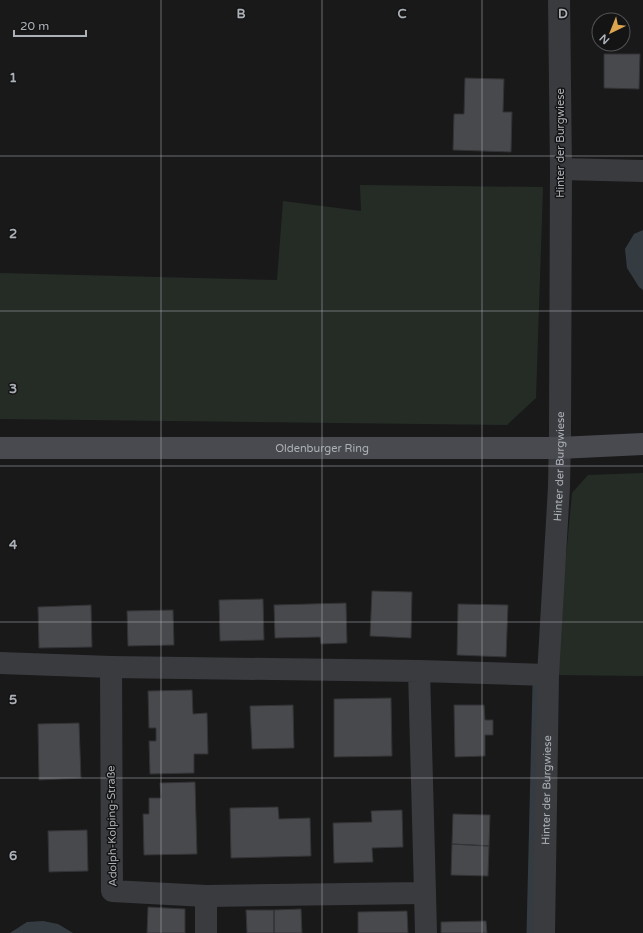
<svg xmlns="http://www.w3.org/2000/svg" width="643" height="933" viewBox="0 0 643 933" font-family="'Varela Round',sans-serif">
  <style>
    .green { fill: #252c26 }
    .water { fill: #343c42 }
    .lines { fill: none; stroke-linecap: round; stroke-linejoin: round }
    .stream { stroke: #343c42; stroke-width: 7 }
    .building { fill: #48494c; stroke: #333336 }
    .street { stroke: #3a3b3f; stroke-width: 22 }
    .secondary { stroke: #484a4f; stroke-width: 22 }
    .grid { fill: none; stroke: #acb1b8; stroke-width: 1; stroke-opacity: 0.55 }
    .labels { text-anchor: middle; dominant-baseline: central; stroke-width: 3; stroke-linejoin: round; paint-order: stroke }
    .street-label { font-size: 11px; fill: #acb1b8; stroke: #141415 }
    .grid-label { font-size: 13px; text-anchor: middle; font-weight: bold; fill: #acb1b8; stroke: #141415; stroke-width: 3; stroke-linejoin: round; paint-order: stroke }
  </style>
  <rect width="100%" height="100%" fill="#19191a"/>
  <path class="green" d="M 360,185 L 543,187 L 536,398 L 507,425 L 0,419 L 0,273 L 277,280 L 283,201 L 361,211 Z
    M 643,473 L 643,676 L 555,675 L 572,493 L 588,475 Z"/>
  <path class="water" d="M 643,230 L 643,290 L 639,287 L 627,268 L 625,249 L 634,234 Z
    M 43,921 L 58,924 L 73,933 L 10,933 L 27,922 Z"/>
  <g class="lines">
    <path class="stream" d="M 530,933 L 536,686"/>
  </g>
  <path class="building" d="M 604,54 L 640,54 L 639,89 L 604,88 Z
    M 465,78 L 504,79 L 503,112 L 512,112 L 511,152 L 453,150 L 454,114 L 464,114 Z
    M 372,591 L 412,592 L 411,638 L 370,636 Z
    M 263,599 L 264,640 L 220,641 L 219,600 Z
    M 346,603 L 347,643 L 321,644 L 320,637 L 275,638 L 274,605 Z
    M 458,604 L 508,605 L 506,657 L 457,655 Z
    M 91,605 L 92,647 L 39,648 L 38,607 Z
    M 173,610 L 174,645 L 128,646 L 127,611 Z
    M 192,690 L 193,714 L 207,713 L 208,754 L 194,754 L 194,773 L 150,774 L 149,741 L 156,741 L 156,728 L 149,728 L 148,691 Z
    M 391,698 L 392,756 L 334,757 L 334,699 Z
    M 293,705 L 294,748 L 252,749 L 250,706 Z
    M 454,705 L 484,705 L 485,720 L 493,720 L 493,735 L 485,735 L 485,756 L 455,757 Z
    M 79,723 L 81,778 L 39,780 L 38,724 Z
    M 195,782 L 197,854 L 144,855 L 143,814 L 149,814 L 149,798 L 161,798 L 160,783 Z
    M 278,807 L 279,819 L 310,818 L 311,856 L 231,858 L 230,808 Z
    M 402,810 L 403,847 L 372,848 L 373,862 L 334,863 L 333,823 L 372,822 L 371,811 Z
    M 453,814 L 490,815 L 489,846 L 452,844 Z
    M 87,830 L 88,871 L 49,872 L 48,831 Z
    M 452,844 L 489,846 L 488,876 L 451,875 Z
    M 148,907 L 185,909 L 185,933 L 147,933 Z
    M 301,909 L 302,933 L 274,933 L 274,910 Z
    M 246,910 L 274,910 L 274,933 L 247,933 Z
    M 407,911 L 408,933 L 358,933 L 358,912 Z
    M 486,921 L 487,933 L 441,933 L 441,922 Z"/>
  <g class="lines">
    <g class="street">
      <path d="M 561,169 L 643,171"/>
      <path d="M 0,663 L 111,667"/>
      <path d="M 419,671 L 425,893 L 206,896 L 112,891 L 111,667 L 419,671 L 548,675"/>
      <path d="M 425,893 L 426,933"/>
      <path d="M 206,896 L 206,933"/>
      <path id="s1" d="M 544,933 L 548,675 L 559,487 L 560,434 L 561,169 L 559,0"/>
    </g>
    <path class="secondary" id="s2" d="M 0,448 L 559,448 L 643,444"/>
  </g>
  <path class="grid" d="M 161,0 L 161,933M 322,0 L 322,933M 482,0 L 482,933M 0,156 L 643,156M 0,311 L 643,311M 0,466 L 643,466M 0,622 L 643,622M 0,778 L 643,778"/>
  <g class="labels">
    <g class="street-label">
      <text transform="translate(560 143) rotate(-90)">Hinter der Burgwiese</text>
      <text stroke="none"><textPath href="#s2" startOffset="322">Oldenburger Ring</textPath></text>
      <text stroke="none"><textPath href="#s1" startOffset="467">Hinter der Burgwiese</textPath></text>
      <text stroke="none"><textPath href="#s1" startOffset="143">Hinter der Burgwiese</textPath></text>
      <text transform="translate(112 826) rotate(-91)">Adolph-Kolping-Straße</text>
    </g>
  </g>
  <g class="grid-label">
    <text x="241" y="18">B</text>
    <text x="402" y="18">C</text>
    <text x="563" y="18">D</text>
    <text x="13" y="82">1</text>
    <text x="13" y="238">2</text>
    <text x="13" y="393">3</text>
    <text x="13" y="549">4</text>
    <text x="13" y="704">5</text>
    <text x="13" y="860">6</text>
  </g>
  <g transform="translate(611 32) rotate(223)"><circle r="19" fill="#141415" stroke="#515356"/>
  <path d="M0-3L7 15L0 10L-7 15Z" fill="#dca44f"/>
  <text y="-6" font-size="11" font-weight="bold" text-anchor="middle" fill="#acb1b8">N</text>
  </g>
  <path d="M14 30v6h72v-6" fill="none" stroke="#acb1b8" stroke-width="2"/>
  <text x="20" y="30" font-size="12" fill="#acb1b8" stroke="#141415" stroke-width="3" paint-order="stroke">20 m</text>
</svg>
